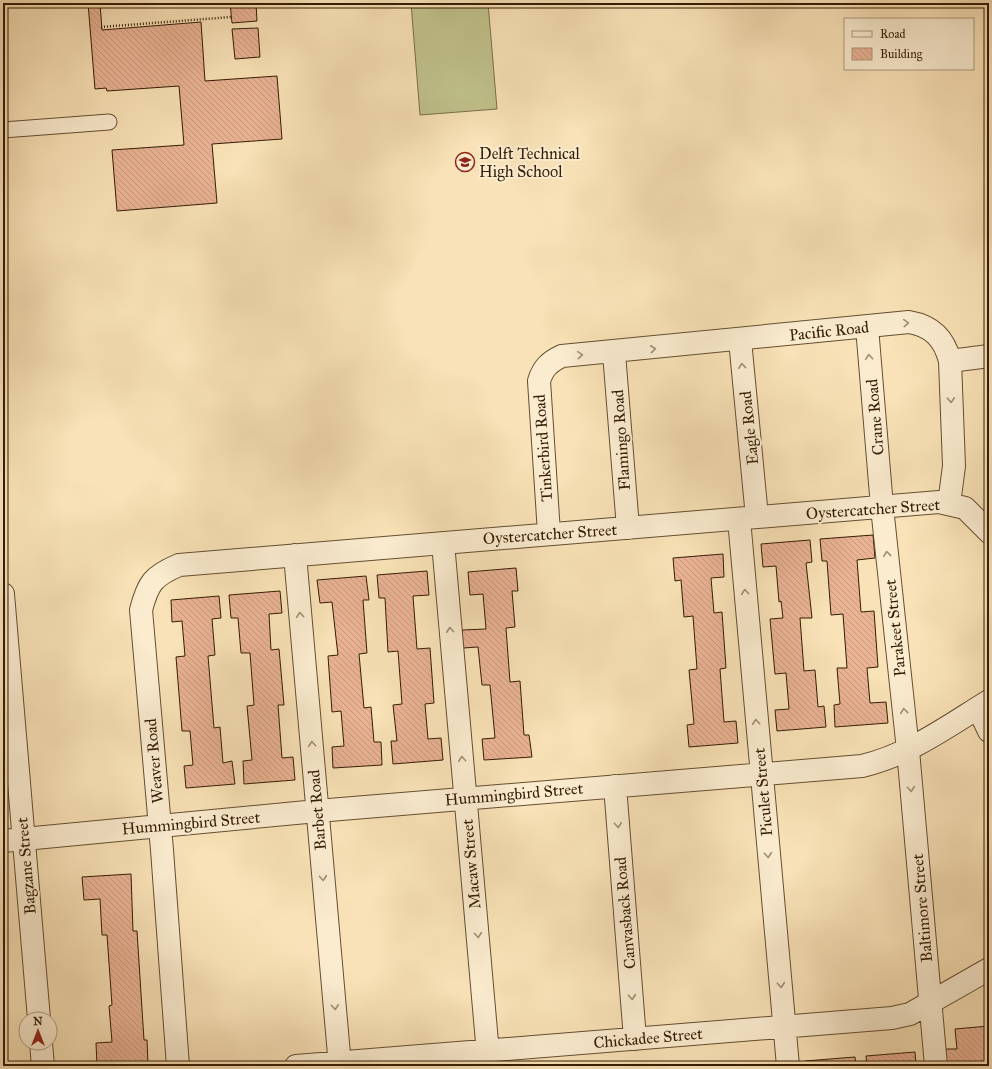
<svg xmlns="http://www.w3.org/2000/svg" width="992" height="1069" viewBox="0 0 992 1069" font-family="'IM FELL Great Primer',serif">
  <style>
    .garden { fill: #c1c28c; stroke: #7a6f48 }
    .building { fill: url(#building-back-hatch); stroke: #341c03 }
    .lines { fill: none; stroke-linecap: round; stroke-linejoin: round }
    .service-casing { stroke: #654e30; stroke-width: 17 }
    .minor-casing { stroke: #654e30; stroke-width: 24 }
    .path { stroke: #341c03; stroke-width: 2.5; stroke-dasharray: 1 2; stroke-linecap: butt }
    .service { stroke: #fbecd0; stroke-width: 15 }
    .minor { stroke: #fbecd0; stroke-width: 22 }
    .oneway { stroke: #a18e74 }
    .labels { text-anchor: middle; dominant-baseline: central; stroke-width: 4; stroke-linejoin: round; paint-order: stroke }
    .poi-label { font-size: 16px; fill: #341c03; stroke: #fbecd0; text-anchor: start }
    .street-label { font-size: 16px; fill: #341c03; stroke: #fbecd0 }
  </style>
  <defs>
    <pattern id="building-back-hatch" width="6" height="6" patternUnits="userSpaceOnUse"><rect width="6" height="6" fill="#eab394"/><path d="M-1 5l2 2M0 0l6 6M5-1l2 2" fill="none" stroke="#c9997e"/></pattern>
  </defs>
  <rect width="100%" height="100%" fill="#f9e2b7"/>
  <filter id="stains"><feTurbulence type="fractalNoise" baseFrequency=".005" numOctaves="4"/><feColorMatrix values="0 0 0 0 .2 0 0 0 0 .09 0 0 0 0 .02 0 0 0 .5 -.17"/></filter>
  <radialGradient id="worn" r=".72"><stop offset=".6" stop-color="#630" stop-opacity="0"/><stop offset="1" stop-color="#630" stop-opacity=".3"/></radialGradient>
  <path class="garden" d="M 411,3 L 488,3 L 497,109 L 420,115 Z"/>
  <path class="building" d="M 88,3 L 100,3 L 102,30 L 201,22 L 205,81 L 277,76 L 282,139 L 212,144 L 217,203 L 117,211 L 112,150 L 184,145 L 179,86 L 107,91 L 106,88 L 95,89 Z
    M 230,3 L 256,3 L 257,21 L 232,23 Z
    M 258,28 L 260,57 L 235,59 L 232,29 Z
    M 873,535 L 875,558 L 857,560 L 861,612 L 874,611 L 878,667 L 867,668 L 870,703 L 886,702 L 888,723 L 835,727 L 834,705 L 840,704 L 837,668 L 847,668 L 843,614 L 831,615 L 827,561 L 822,561 L 820,539 Z
    M 810,540 L 812,562 L 806,563 L 812,618 L 800,618 L 804,671 L 815,670 L 818,707 L 824,706 L 826,727 L 777,731 L 775,710 L 789,709 L 786,673 L 775,674 L 770,619 L 783,618 L 781,601 L 779,602 L 776,566 L 763,567 L 761,544 Z
    M 723,554 L 724,577 L 711,578 L 714,613 L 722,612 L 726,668 L 720,669 L 724,722 L 736,721 L 738,743 L 689,747 L 687,725 L 694,724 L 689,670 L 697,669 L 693,616 L 684,617 L 681,580 L 675,581 L 673,558 Z
    M 516,568 L 518,591 L 512,591 L 515,627 L 506,628 L 510,682 L 520,681 L 524,735 L 529,735 L 532,757 L 484,760 L 482,739 L 495,738 L 490,685 L 482,685 L 478,647 L 463,648 L 462,630 L 486,629 L 483,594 L 470,595 L 468,572 Z
    M 427,571 L 429,595 L 413,596 L 417,649 L 430,648 L 434,703 L 425,704 L 428,739 L 441,738 L 443,760 L 393,764 L 391,741 L 397,741 L 393,705 L 402,704 L 398,651 L 388,652 L 385,598 L 379,598 L 377,575 Z
    M 366,576 L 369,600 L 363,600 L 367,653 L 359,654 L 364,708 L 371,707 L 374,742 L 381,742 L 382,765 L 333,768 L 332,747 L 344,746 L 341,711 L 332,712 L 328,656 L 338,655 L 336,638 L 332,602 L 320,603 L 317,580 Z
    M 280,591 L 282,613 L 269,614 L 271,650 L 279,649 L 284,705 L 278,705 L 282,758 L 293,757 L 295,780 L 244,784 L 243,761 L 252,760 L 247,706 L 254,705 L 250,653 L 241,653 L 238,618 L 231,618 L 229,595 Z
    M 219,596 L 221,618 L 212,619 L 215,655 L 208,656 L 214,728 L 220,727 L 223,763 L 232,761 L 235,784 L 186,788 L 184,766 L 193,765 L 190,731 L 182,731 L 176,657 L 185,656 L 182,621 L 172,622 L 171,600 Z
    M 131,874 L 133,931 L 137,931 L 144,1040 L 147,1040 L 148,1064 L 97,1066 L 96,1043 L 112,1042 L 109,1006 L 112,1005 L 107,935 L 102,935 L 100,899 L 84,900 L 82,877 Z
    M 989,1026 L 989,1066 L 946,1066 L 945,1049 L 957,1049 L 955,1029 Z
    M 915,1052 L 916,1066 L 867,1066 L 866,1056 Z
    M 855,1057 L 856,1066 L 806,1066 L 805,1061 Z"/>
  <g class="lines">
    <defs>
      <path id="service" d="M 3,130 L 109,122"/>
      <path id="minor" d="M 867,327 L 882,507 L 908,750 L 936,1066
        M 740,340 L 757,517
        M 614,353 L 628,528
        M 950,361 L 989,356
        M 739,519 L 788,1066
        M 549,533 L 539,381 C 543,368 549,362 562,356 L 909,322 C 932,326 944,338 950,361 L 954,466 L 949,504
        M 443,543 L 489,1065
        M 295,555 L 340,1066
        M 3,594 L 39,1019
        M 978,708 L 989,731
        M 615,786 L 635,1039
        M 3,841 L 317,811 L 862,766 C 909,755 948,726 989,701
        M 41,1043 L 43,1066
        M 178,1066 L 162,850 L 141,610 C 148,583 153,576 179,565 L 939,502 L 965,508 L 989,532
        M 296,1066 L 892,1018 L 910,1014 L 989,969"/>
    </defs>
    <use href="#service" class="service-casing"/>
    <use href="#minor" class="minor-casing"/>
    <path class="path" d="M 101,27 L 231,17"/>
    <use href="#service" class="service"/>
    <use href="#minor" class="minor"/>
  </g>
  <defs><path id="oneway-chevron" d="M-2-3.5L2.5 0L-2 3.5" fill="none" stroke-width="1.6" stroke-linecap="round" stroke-linejoin="round"/></defs>
  <g class="oneway">
    <use href="#oneway-chevron" transform="translate(906 323) rotate(-3)"/>
    <use href="#oneway-chevron" transform="translate(653 349) rotate(-6)"/>
    <use href="#oneway-chevron" transform="translate(580 355) rotate(-4)"/>
    <use href="#oneway-chevron" transform="translate(869 357) rotate(-95)"/>
    <use href="#oneway-chevron" transform="translate(742 366) rotate(-96)"/>
    <use href="#oneway-chevron" transform="translate(951 400) rotate(87)"/>
    <use href="#oneway-chevron" transform="translate(887 554) rotate(-96)"/>
    <use href="#oneway-chevron" transform="translate(745 592) rotate(-95)"/>
    <use href="#oneway-chevron" transform="translate(300 615) rotate(-95)"/>
    <use href="#oneway-chevron" transform="translate(450 630) rotate(-95)"/>
    <use href="#oneway-chevron" transform="translate(904 711) rotate(-96)"/>
    <use href="#oneway-chevron" transform="translate(756 722) rotate(-95)"/>
    <use href="#oneway-chevron" transform="translate(312 744) rotate(-95)"/>
    <use href="#oneway-chevron" transform="translate(462 759) rotate(-95)"/>
    <use href="#oneway-chevron" transform="translate(911 789) rotate(85)"/>
    <use href="#oneway-chevron" transform="translate(618 825) rotate(85)"/>
    <use href="#oneway-chevron" transform="translate(768 855) rotate(85)"/>
    <use href="#oneway-chevron" transform="translate(323 878) rotate(85)"/>
    <use href="#oneway-chevron" transform="translate(478 935) rotate(85)"/>
    <use href="#oneway-chevron" transform="translate(781 985) rotate(85)"/>
    <use href="#oneway-chevron" transform="translate(632 997) rotate(85)"/>
    <use href="#oneway-chevron" transform="translate(335 1007) rotate(85)"/>
  </g>
  <defs>
    <symbol id="school-ring" viewBox="-11 -11 22 22"><circle r="9.5" fill="#fbecd0" stroke="#8f2418" stroke-width="1.5"/><path d="M0-5L7-2L0 1L-7-2ZM-4 1L0 2.5L4 1V4Q0 6-4 4Z" fill="#8f2418"/></symbol>
  </defs>
  <g fill-rule="evenodd">
    <use href="#school-ring" x="454" y="151" width="22" height="22"/>
  </g>
  <g class="labels">
    <g class="poi-label">
      <text x="479" y="153">Delft Technical<tspan x="479" dy="18">High School</tspan></text>
    </g>
    <g class="street-label">
      <text transform="translate(829 331) rotate(-6)">Pacific Road</text>
      <text transform="translate(875 417) rotate(-95)">Crane Road</text>
      <text transform="translate(749 428) rotate(-96)">Eagle Road</text>
      <text transform="translate(621 440) rotate(-94)">Flamingo Road</text>
      <text transform="translate(543 448) rotate(-94)">Tinkerbird Road</text>
      <text transform="translate(873 509) rotate(-4)">Oystercatcher Street</text>
      <text transform="translate(550 534) rotate(-4)">Oystercatcher Street</text>
      <text transform="translate(895 628) rotate(-96)">Parakeet Street</text>
      <text transform="translate(154 761) rotate(-95)">Weaver Road</text>
      <text transform="translate(763 792) rotate(-95)">Piculet Street</text>
      <text transform="translate(514 794) rotate(-5)">Hummingbird Street</text>
      <text transform="translate(317 810) rotate(-95)">Barbet Road</text>
      <text transform="translate(191 823) rotate(-5)">Hummingbird Street</text>
      <text transform="translate(471 864) rotate(-95)">Macaw Street</text>
      <text transform="translate(26 866) rotate(-95)">Bagzane Street</text>
      <text transform="translate(922 908) rotate(-95)">Baltimore Street</text>
      <text transform="translate(625 913) rotate(-95)">Canvasback Road</text>
      <text transform="translate(648 1038) rotate(-5)">Chickadee Street</text>
    </g>
  </g>
  <rect width="992" height="1069" fill="none" stroke="#f9e2b7" stroke-width="16"/>
  <rect x="4" y="4" width="984" height="1061" fill="none" stroke="#341c03" stroke-width="2"/>
  <rect x="8" y="8" width="976" height="1053" fill="none" stroke="#341c03"/>
  <rect x="844" y="18" width="130" height="52" fill="#fbecd0" stroke="#ab997e"/>
  <rect x="852" y="31" width="20" height="6" fill="#fbecd0" stroke="#ab997e"/>
  <text x="880" y="38" font-size="12" fill="#341c03">Road</text>
  <rect x="852" y="48" width="20" height="12" fill="url(#building-back-hatch)" stroke="#ab997e"/>
  <text x="880" y="58" font-size="12" fill="#341c03">Building</text>
  <g transform="translate(38 1031)"><circle r="19" fill="#fbecd0" stroke="#ab997e"/>
  <path d="M0-3L7 15L0 10L-7 15Z" fill="#8f2418"/>
  <text y="-6" font-size="11" font-weight="bold" text-anchor="middle" fill="#341c03">N</text>
  </g>
  <rect width="100%" height="100%" filter="url(#stains)"/>
  <rect width="100%" height="100%" fill="url(#worn)"/>
</svg>
